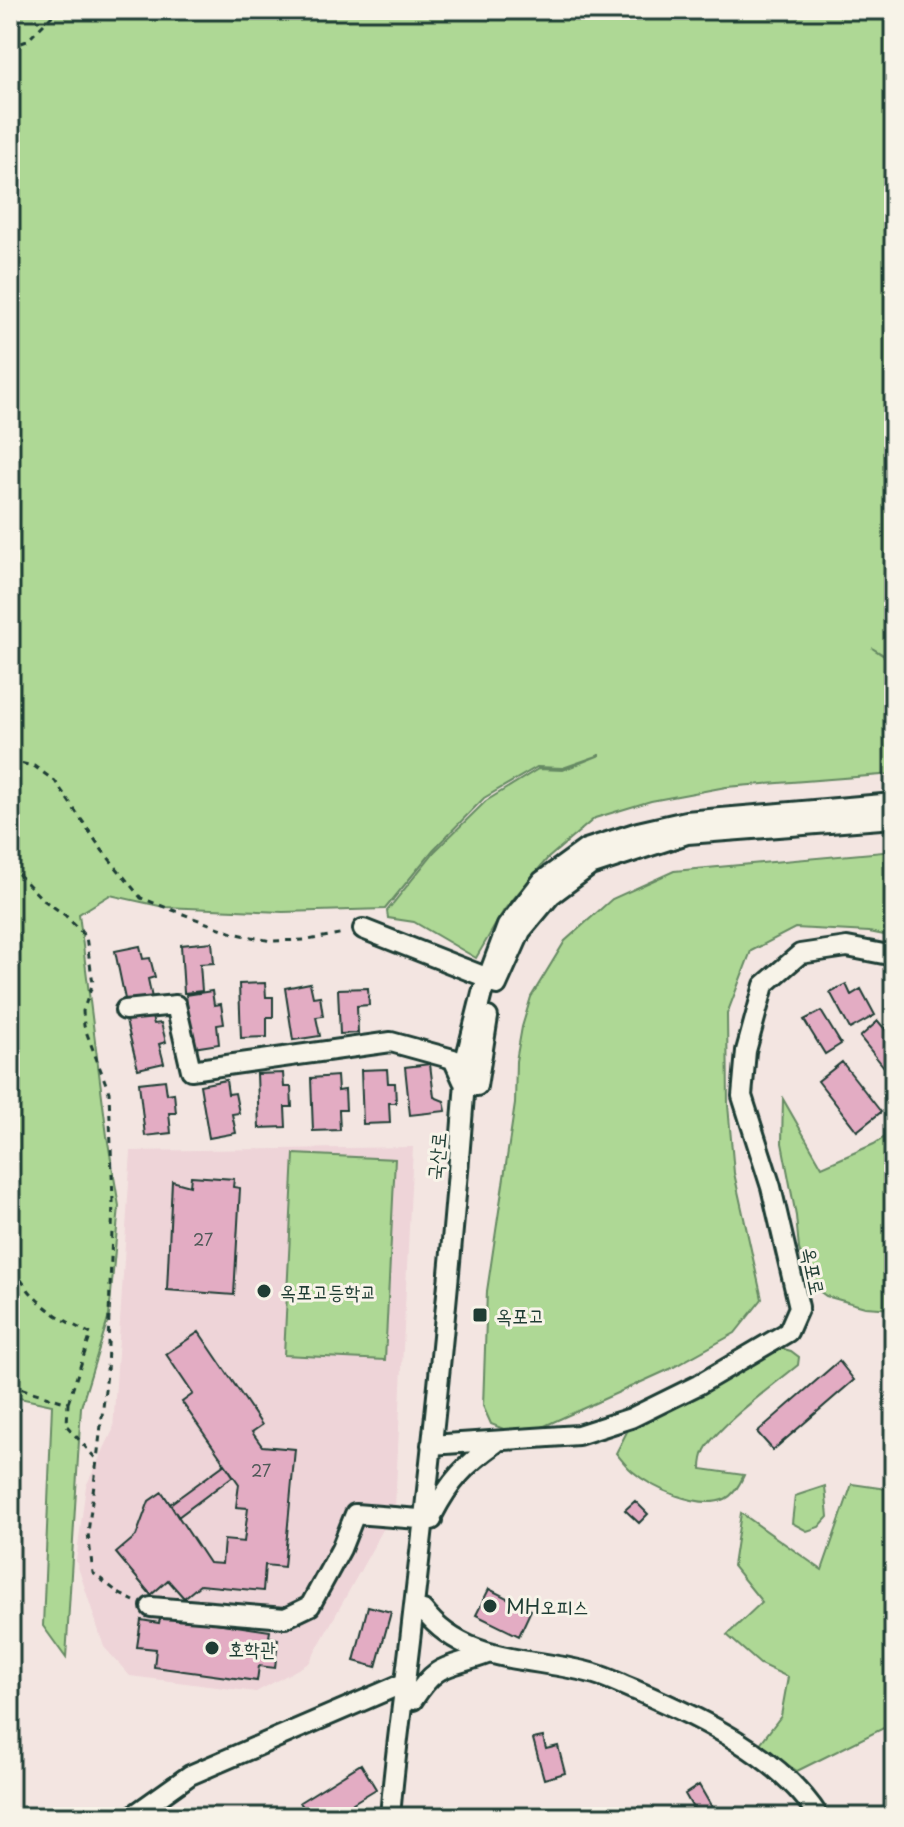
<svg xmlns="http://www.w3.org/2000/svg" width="904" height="1827" viewBox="0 0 904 1827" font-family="'Playpen Sans','Poor Story',sans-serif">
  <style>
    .built { fill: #eed4d8 }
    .green { fill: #aed895; stroke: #668a64; stroke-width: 2 }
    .building { fill: #e3acc3; stroke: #1f3d34; stroke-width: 2 }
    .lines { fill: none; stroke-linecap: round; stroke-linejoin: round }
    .minor-casing { stroke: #1f3d34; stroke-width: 24 }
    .path { stroke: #1f3d34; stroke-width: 3; stroke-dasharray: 6 6; stroke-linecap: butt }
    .minor { stroke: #f7f3e8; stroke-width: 18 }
    .poi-dot { fill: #1f3d34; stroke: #f7f3e8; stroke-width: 3 }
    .labels { text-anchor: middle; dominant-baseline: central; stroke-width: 6; stroke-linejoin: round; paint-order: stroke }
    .number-label { font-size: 16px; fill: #505958 }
    .street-label { font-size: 20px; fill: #1f3d34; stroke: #f7f3e8 }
    .poi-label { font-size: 20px; fill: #1f3d34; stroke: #f7f3e8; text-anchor: start }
  </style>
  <rect width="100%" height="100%" fill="#f3e5e1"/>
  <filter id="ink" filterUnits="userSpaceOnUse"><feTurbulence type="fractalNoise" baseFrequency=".0125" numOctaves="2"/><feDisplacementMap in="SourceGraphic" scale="16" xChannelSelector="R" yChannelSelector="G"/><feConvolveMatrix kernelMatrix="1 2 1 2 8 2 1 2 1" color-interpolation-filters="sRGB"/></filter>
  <g filter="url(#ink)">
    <path class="built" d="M 413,1147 L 395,1508 L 309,1663 L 256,1692 L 130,1676 L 104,1647 L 76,1561 L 86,1486 L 113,1430 L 131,1151 Z"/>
    <path class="green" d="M 10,10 L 894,10 L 894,661 L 872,648 L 894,663 L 894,774 L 726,787 L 651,801 L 595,818 L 547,859 L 504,910 L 476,958 L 414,922 L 388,918 L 387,911 L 435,851 L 486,801 L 538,769 L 563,770 L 600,755 L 563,768 L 537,767 L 484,798 L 433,850 L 385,909 L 283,912 L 164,907 L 110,895 L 79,914 L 107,1136 L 119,1206 L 109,1316 L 81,1407 L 66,1658 L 43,1626 L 52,1405 L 10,1396 Z
      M 894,851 L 894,937 L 869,932 L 795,928 L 751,951 L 727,1014 L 728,1105 L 734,1173 L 762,1299 L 735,1333 L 670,1369 L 540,1428 L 516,1434 L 491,1424 L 483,1406 L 487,1291 L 515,1104 L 516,1061 L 522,1027 L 531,997 L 565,941 L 612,899 L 674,871 Z
      M 783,1099 L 822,1167 L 874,1144 L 894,1131 L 894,1309 L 865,1307 L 826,1296 L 811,1285 L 799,1249 L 796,1216 L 782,1143 Z
      M 294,1154 L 395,1159 L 385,1360 L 284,1355 Z
      M 777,1347 L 791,1351 L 799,1357 L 798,1365 C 775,1384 717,1426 705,1450 C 702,1456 701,1462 701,1469 L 744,1475 C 740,1484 734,1495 725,1499 C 699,1510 652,1488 632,1471 C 626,1466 621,1459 616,1453 L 631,1424 Z
      M 852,1484 L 894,1490 L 894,1723 L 797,1771 L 759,1745 L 781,1716 L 788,1677 L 760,1664 L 727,1635 L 762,1602 L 733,1566 L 741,1513 L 822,1570 Z
      M 825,1486 L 828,1517 L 819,1527 L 807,1531 L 792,1523 L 795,1496 Z"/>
    <path class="building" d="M 212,942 L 214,963 L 200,964 L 202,991 L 184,993 L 181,945 Z
      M 140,946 L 143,959 L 150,958 L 155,977 L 148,979 L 152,998 L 126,1004 L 115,951 Z
      M 265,983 L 266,997 L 273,997 L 273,1017 L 267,1017 L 267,1037 L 241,1038 L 239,984 Z
      M 310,983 L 313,997 L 320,996 L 323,1016 L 316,1017 L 320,1036 L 293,1040 L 285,988 Z
      M 846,984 L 851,995 L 861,989 L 875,1015 L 850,1029 L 830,992 Z
      M 368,988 L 369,1005 L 357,1006 L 358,1033 L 340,1034 L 338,989 Z
      M 212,991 L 214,1005 L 221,1004 L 224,1024 L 217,1025 L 219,1044 L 193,1048 L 186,995 Z
      M 150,1011 L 154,1024 L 161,1023 L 166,1042 L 159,1044 L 164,1063 L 138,1069 L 125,1017 Z
      M 821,1011 L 841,1044 L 825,1054 L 804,1020 Z
      M 878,1021 L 894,1040 L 894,1068 L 888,1072 L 860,1037 Z
      M 842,1062 L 881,1112 L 857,1131 L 818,1081 Z
      M 430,1064 L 434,1097 L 444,1101 L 446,1111 L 410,1115 L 405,1067 Z
      M 387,1069 L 388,1083 L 395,1083 L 396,1103 L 389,1103 L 390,1123 L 363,1124 L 361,1070 Z
      M 283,1073 L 284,1087 L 291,1087 L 292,1107 L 285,1107 L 286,1127 L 259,1128 L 257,1074 Z
      M 337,1076 L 338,1091 L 345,1090 L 346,1110 L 339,1110 L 340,1130 L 313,1131 L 311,1078 Z
      M 165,1080 L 167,1094 L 174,1093 L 176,1113 L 169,1113 L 171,1133 L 145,1136 L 139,1083 Z
      M 226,1080 L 228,1094 L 235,1093 L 239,1113 L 232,1114 L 236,1133 L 209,1138 L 200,1085 Z
      M 191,1176 L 234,1179 L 233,1187 L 240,1188 L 234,1295 L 167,1290 L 172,1181 L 190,1186 Z
      M 199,1332 L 262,1425 L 252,1432 L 262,1446 L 295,1449 L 284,1567 L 265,1565 L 263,1591 L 200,1585 L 184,1598 L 168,1580 L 151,1595 L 116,1553 L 136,1536 L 149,1501 L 162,1492 L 209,1563 L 222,1564 L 224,1540 L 244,1542 L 248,1508 L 236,1507 L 239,1484 L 182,1402 L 193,1394 L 166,1354 Z
      M 839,1361 L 854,1380 L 773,1450 L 757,1432 Z
      M 225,1464 L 233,1476 L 178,1517 L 170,1504 Z
      M 635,1501 L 648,1514 L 639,1523 L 625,1510 Z
      M 489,1589 L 531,1610 L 519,1636 L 476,1615 Z
      M 368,1606 L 391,1612 L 376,1667 L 354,1661 Z
      M 161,1615 L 270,1631 L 269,1637 L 278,1639 L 275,1668 L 259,1666 L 257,1681 L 154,1667 L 156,1649 L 137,1647 L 141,1620 L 159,1623 Z
      M 543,1737 L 546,1749 L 558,1746 L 565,1773 L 544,1779 L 533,1739 Z
      M 361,1764 L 376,1789 L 353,1803 L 361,1817 L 309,1817 L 300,1802 Z
      M 699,1785 L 714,1811 L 723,1810 L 727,1817 L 698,1817 L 685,1794 Z"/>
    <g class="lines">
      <defs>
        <path id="minor" d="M 363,929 L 488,978
          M 497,985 L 521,931 L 551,895 L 590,866 L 687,834 L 894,818
          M 125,1010 L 176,1005 L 191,1070 L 391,1042 L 453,1059 L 463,1081
          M 477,1086 L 488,1017
          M 431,1445 L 578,1435 L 631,1418 L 698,1385 L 788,1332 L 799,1307 L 771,1187 L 742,1096 L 746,1051 L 764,985 L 800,954 L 847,947 L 894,956
          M 433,1514 C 450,1481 466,1464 496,1443
          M 151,1607 L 285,1618 L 310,1606 L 341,1549 L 355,1514 L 432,1520
          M 423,1610 C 466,1666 534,1656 595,1674 C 609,1678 622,1685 635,1690 C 699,1717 781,1756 819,1817
          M 413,1700 C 438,1661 447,1669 487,1654
          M 131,1817 L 190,1775 L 404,1683
          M 390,1817 C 395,1752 405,1688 412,1623 C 434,1434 454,1243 467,1053 L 482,993 L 507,926 L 542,881 L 586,849 L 638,832 L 686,821 L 894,803"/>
      </defs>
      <use href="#minor" class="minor-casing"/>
      <path class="path" d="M 10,47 L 27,41 L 58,10
        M 10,761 L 34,766 L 55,781 L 102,850 L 141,898 L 233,933 L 271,941 L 308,940 L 344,933
        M 10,865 L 42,899 L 65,915 L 86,937 L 93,983 L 83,1011 L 84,1026 L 109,1092 L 113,1201 L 107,1373 L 97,1460
        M 10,1258 C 27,1299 52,1315 91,1334 L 68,1403
        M 10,1385 L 68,1403 L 67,1426 L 97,1460 L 88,1533 L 93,1573 L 120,1594 L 134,1601"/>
      <use href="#minor" class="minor"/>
    </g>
  </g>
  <g class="poi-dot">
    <circle cx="264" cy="1291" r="8"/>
    <rect x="472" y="1307" width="16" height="16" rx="4"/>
    <circle cx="490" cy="1606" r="8"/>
    <circle cx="212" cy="1648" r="8"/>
  </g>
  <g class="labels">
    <g class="number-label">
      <text x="203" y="1239">27</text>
      <text x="261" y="1470">27</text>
    </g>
    <g class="street-label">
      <text transform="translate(436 1156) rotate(-85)">국산로</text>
      <text transform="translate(814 1271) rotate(78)">옥포로</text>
    </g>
    <g class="poi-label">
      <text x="280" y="1291">옥포고등학교</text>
      <text x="496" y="1315">옥포고</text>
      <text x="506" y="1606">MH오피스</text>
      <text x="228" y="1648">호학관</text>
    </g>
  </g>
  <rect width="904" height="1827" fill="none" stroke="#f7f3e8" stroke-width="40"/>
  <rect x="20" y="20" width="864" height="1787" fill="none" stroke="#1f3d34" stroke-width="3" filter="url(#ink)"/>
</svg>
